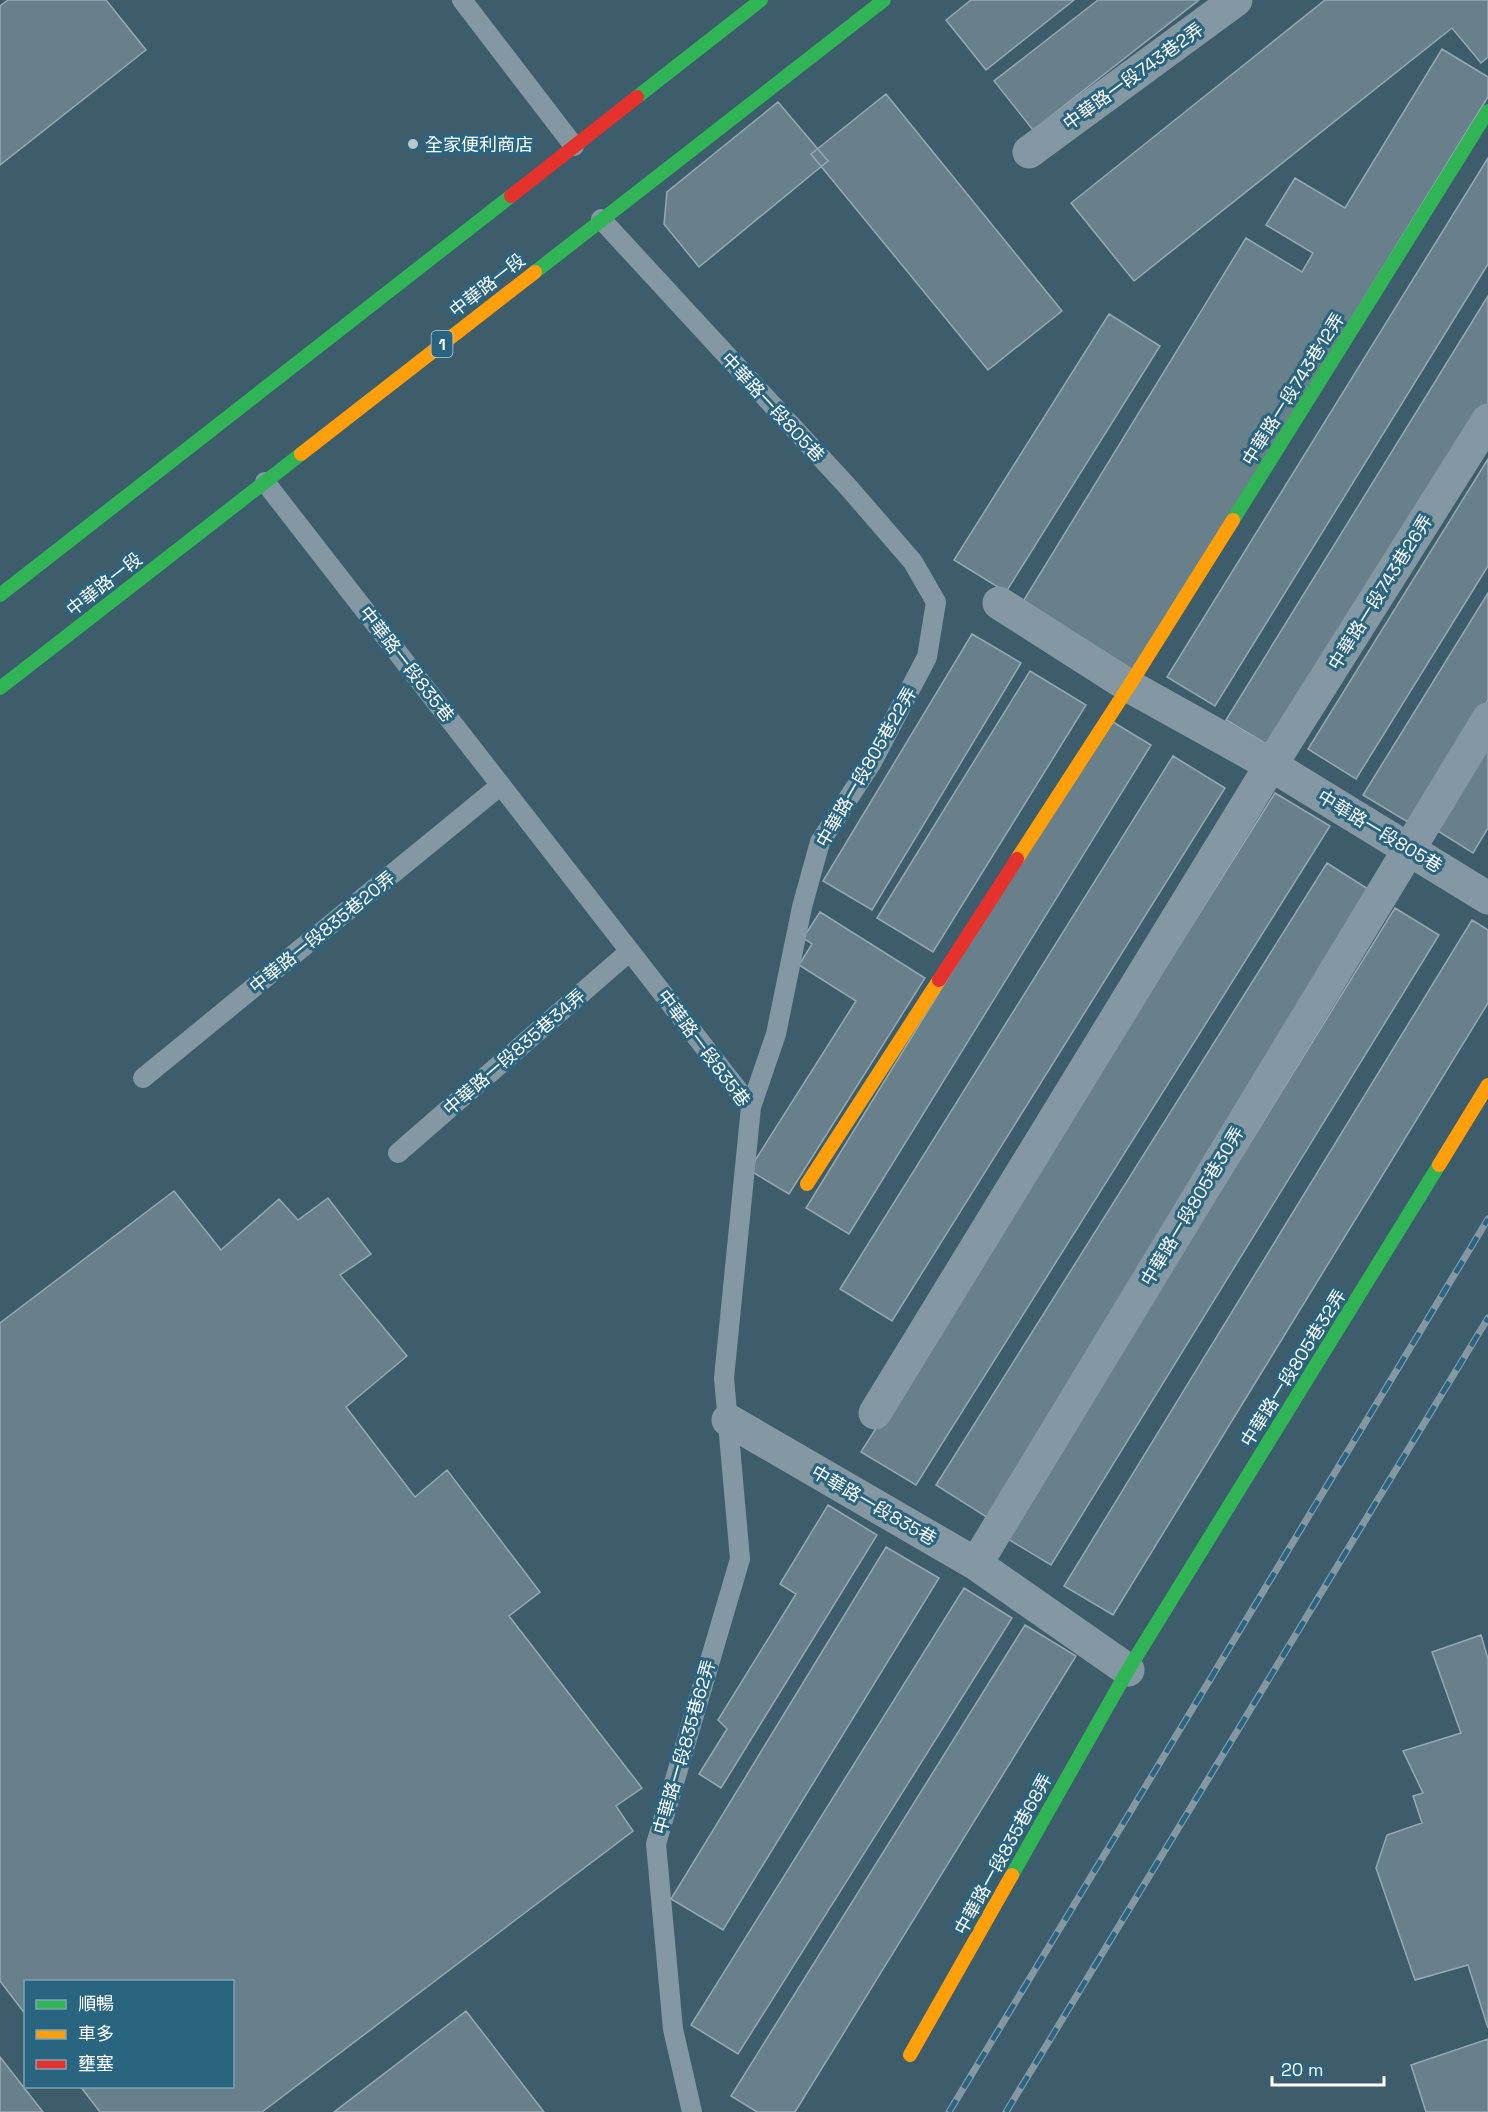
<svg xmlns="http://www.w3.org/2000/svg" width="1488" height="2112" viewBox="0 0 1488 2112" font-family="'Space Grotesk','Noto Sans TC',sans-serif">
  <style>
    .building { fill: #68808b; stroke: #96a8b2; stroke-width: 1.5 }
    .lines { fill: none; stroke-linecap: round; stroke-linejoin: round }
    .lane { stroke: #8398a3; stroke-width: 20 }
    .street { stroke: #8398a3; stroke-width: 33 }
    .fast { stroke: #30b455; stroke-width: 14 }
    .slow { stroke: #ff9f0a; stroke-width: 14 }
    .jam { stroke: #e5322d; stroke-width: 14 }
    .rail-casing { stroke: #8398a3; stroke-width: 7 }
    .rail { stroke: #296481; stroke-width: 4.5; stroke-dasharray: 14; stroke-linecap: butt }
    .poi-dot { fill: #bbc6cc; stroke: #296481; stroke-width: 2 }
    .labels { text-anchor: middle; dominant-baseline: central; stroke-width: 6; stroke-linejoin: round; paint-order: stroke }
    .shield { fill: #296481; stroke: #bfd0d9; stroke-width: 1.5 }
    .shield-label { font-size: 16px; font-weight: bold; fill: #fff }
    .street-label { font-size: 18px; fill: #fff; stroke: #296481 }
    .poi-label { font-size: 18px; fill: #fff; stroke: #296481; text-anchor: start }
  </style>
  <rect width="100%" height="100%" fill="#3d5d6d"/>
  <path class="building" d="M 8,0 L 106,0 L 146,50 L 0,165 L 0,6 Z
    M 971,0 L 1074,0 L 986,70 L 946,20 Z
    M 1098,0 L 1199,0 L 1033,130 L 994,81 Z
    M 1325,0 L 1488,0 L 1488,57 L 1481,63 L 1452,28 L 1134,281 L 1071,203 Z
    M 1442,49 L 1488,77 L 1488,97 L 1128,681 L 1016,613 L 1246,238 L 1302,272 L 1313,253 L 1266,225 L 1295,178 L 1345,208 Z
    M 886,94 L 1062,311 L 988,370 L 811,154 Z
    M 778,102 L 828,161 L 699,267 L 664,224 L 667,192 Z
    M 1488,158 L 1488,264 L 1215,706 L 1167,677 Z
    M 1488,296 L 1488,404 L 1275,749 L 1226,720 Z
    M 1109,314 L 1160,346 L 1006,592 L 954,560 Z
    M 1488,459 L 1488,566 L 1356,779 L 1308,749 Z
    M 1488,593 L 1488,700 L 1411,824 L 1363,795 Z
    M 972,634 L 1021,663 L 872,910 L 823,881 Z
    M 1030,671 L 1086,705 L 933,952 L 877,918 Z
    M 1108,719 L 1151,745 L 849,1234 L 806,1208 Z
    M 1488,723 L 1488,828 L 1473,853 L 1425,823 Z
    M 1173,756 L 1225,788 L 892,1321 L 840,1289 Z
    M 1275,793 L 1330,826 L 916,1485 L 861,1452 Z
    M 1327,863 L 1379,896 L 988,1518 L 936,1485 Z
    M 1395,908 L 1439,935 L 1051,1565 L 1006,1538 Z
    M 820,912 L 925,978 L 789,1194 L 749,1170 L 856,1001 L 799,965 L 812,944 L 803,938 Z
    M 1472,920 L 1488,930 L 1488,1003 L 1113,1615 L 1064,1586 Z
    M 174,1191 L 221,1250 L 279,1199 L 298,1220 L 328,1198 L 371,1254 L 340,1275 L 407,1356 L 346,1407 L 415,1497 L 447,1470 L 540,1592 L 509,1616 L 642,1788 L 616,1806 L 633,1831 L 262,2112 L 100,2112 L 80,2086 L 232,2086 L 232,1982 L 26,1982 L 26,2015 L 0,1981 L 0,1323 Z
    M 828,1505 L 877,1535 L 721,1788 L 699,1774 L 727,1729 L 718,1720 L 796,1594 L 780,1584 Z
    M 886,1547 L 939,1578 L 723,1930 L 671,1899 Z
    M 964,1588 L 1012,1618 L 738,2054 L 691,2025 Z
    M 1025,1625 L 1076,1656 L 795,2112 L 757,2112 L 731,2096 Z
    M 1481,1635 L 1488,1659 L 1488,2028 L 1468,1965 L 1415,1980 L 1376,1868 L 1387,1835 L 1422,1823 L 1413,1796 L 1423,1793 L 1403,1751 L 1461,1733 L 1432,1652 Z
    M 466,2011 L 544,2112 L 334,2112 Z
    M 1488,2039 L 1488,2112 L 1426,2112 L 1411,2065 Z
    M 0,2057 L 43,2112 L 0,2112 Z"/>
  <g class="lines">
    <path class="lane" d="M 462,0 L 574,146
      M 601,219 L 849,488 L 913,562 L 936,602 L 927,657 L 872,762 L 820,842 L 802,907 L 776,1034 L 751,1107 L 724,1378 L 740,1559 L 656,1844 L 673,2029 L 692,2112
      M 265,482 L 751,1107
      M 143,1078 L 501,785
      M 398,1153 L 630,951"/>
    <path class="street" d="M 1029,152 L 1236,0
      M 999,603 L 1129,686 L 1271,765 L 1488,898
      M 875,1413 L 1271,765 L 1488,420
      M 728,1420 L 976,1564 L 1128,1670
      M 976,1564 L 1488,719"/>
    <path class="fast" d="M 637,97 L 761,0
      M 535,272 L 884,0
      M 1233,520 L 1488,111
      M 0,595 L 511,196
      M 0,688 L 301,454
      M 1012,1875 L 1128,1670 L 1439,1165"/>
    <path class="slow" d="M 301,454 L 535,272
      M 1017,859 L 1129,686 L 1233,520
      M 1439,1165 L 1488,1085
      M 807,1184 L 939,980
      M 910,2055 L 1012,1875"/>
    <path class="jam" d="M 511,196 L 637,97
      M 939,980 L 1017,859"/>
    <defs>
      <path id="rail" d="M 949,2112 L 1488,1219
        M 1006,2112 L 1488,1318"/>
    </defs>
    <use href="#rail" class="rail-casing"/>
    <use href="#rail" class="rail"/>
  </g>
  <circle class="poi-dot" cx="413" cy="144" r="6"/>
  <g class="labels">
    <rect class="shield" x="431.5" y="331" width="21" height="26" rx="4.5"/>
    <g class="shield-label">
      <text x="442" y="344">1</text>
    </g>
    <g class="street-label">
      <text transform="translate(1133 76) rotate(-36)">中華路一段743巷2弄</text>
      <text transform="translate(487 285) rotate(-38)">中華路一段</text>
      <text transform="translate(1293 389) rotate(-58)">中華路一段743巷12弄</text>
      <text transform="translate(773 407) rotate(47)">中華路一段805巷</text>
      <text transform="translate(104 584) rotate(-38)">中華路一段</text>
      <text transform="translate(1380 592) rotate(-58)">中華路一段743巷26弄</text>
      <text transform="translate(407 664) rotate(52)">中華路一段835巷</text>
      <text transform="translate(866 767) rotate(-60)">中華路一段805巷22弄</text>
      <text transform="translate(1380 831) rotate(31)">中華路一段805巷</text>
      <text transform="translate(322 932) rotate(-39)">中華路一段835巷20弄</text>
      <text transform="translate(704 1048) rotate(53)">中華路一段835巷</text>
      <text transform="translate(514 1052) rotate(-41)">中華路一段835巷34弄</text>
      <text transform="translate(1192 1206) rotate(-59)">中華路一段805巷30弄</text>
      <text transform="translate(1293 1368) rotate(-58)">中華路一段805巷32弄</text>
      <text transform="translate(874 1505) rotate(30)">中華路一段835巷</text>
      <text transform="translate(684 1747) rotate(-74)">中華路一段835巷62弄</text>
      <text transform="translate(1003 1854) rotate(-61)">中華路一段835巷68弄</text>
    </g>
    <g class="poi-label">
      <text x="425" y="144">全家便利商店</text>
    </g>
  </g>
  <rect x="24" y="1980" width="210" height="108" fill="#296481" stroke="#7fa2b3" stroke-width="1.5"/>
  <rect x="36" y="2000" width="30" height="9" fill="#30b455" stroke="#7fa2b3" stroke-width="1.5"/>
  <text x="78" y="2010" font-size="18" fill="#ffffff">順暢</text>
  <rect x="36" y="2030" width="30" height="9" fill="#ff9f0a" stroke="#7fa2b3" stroke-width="1.5"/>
  <text x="78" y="2040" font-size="18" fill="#ffffff">車多</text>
  <rect x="36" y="2060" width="30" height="9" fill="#e5322d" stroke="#7fa2b3" stroke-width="1.5"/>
  <text x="78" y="2070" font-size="18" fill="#ffffff">壅塞</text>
  <path d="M1272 2076v9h112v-9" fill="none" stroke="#ffffff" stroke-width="3"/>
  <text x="1281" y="2076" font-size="18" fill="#ffffff" stroke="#296481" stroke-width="4.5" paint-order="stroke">20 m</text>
</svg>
